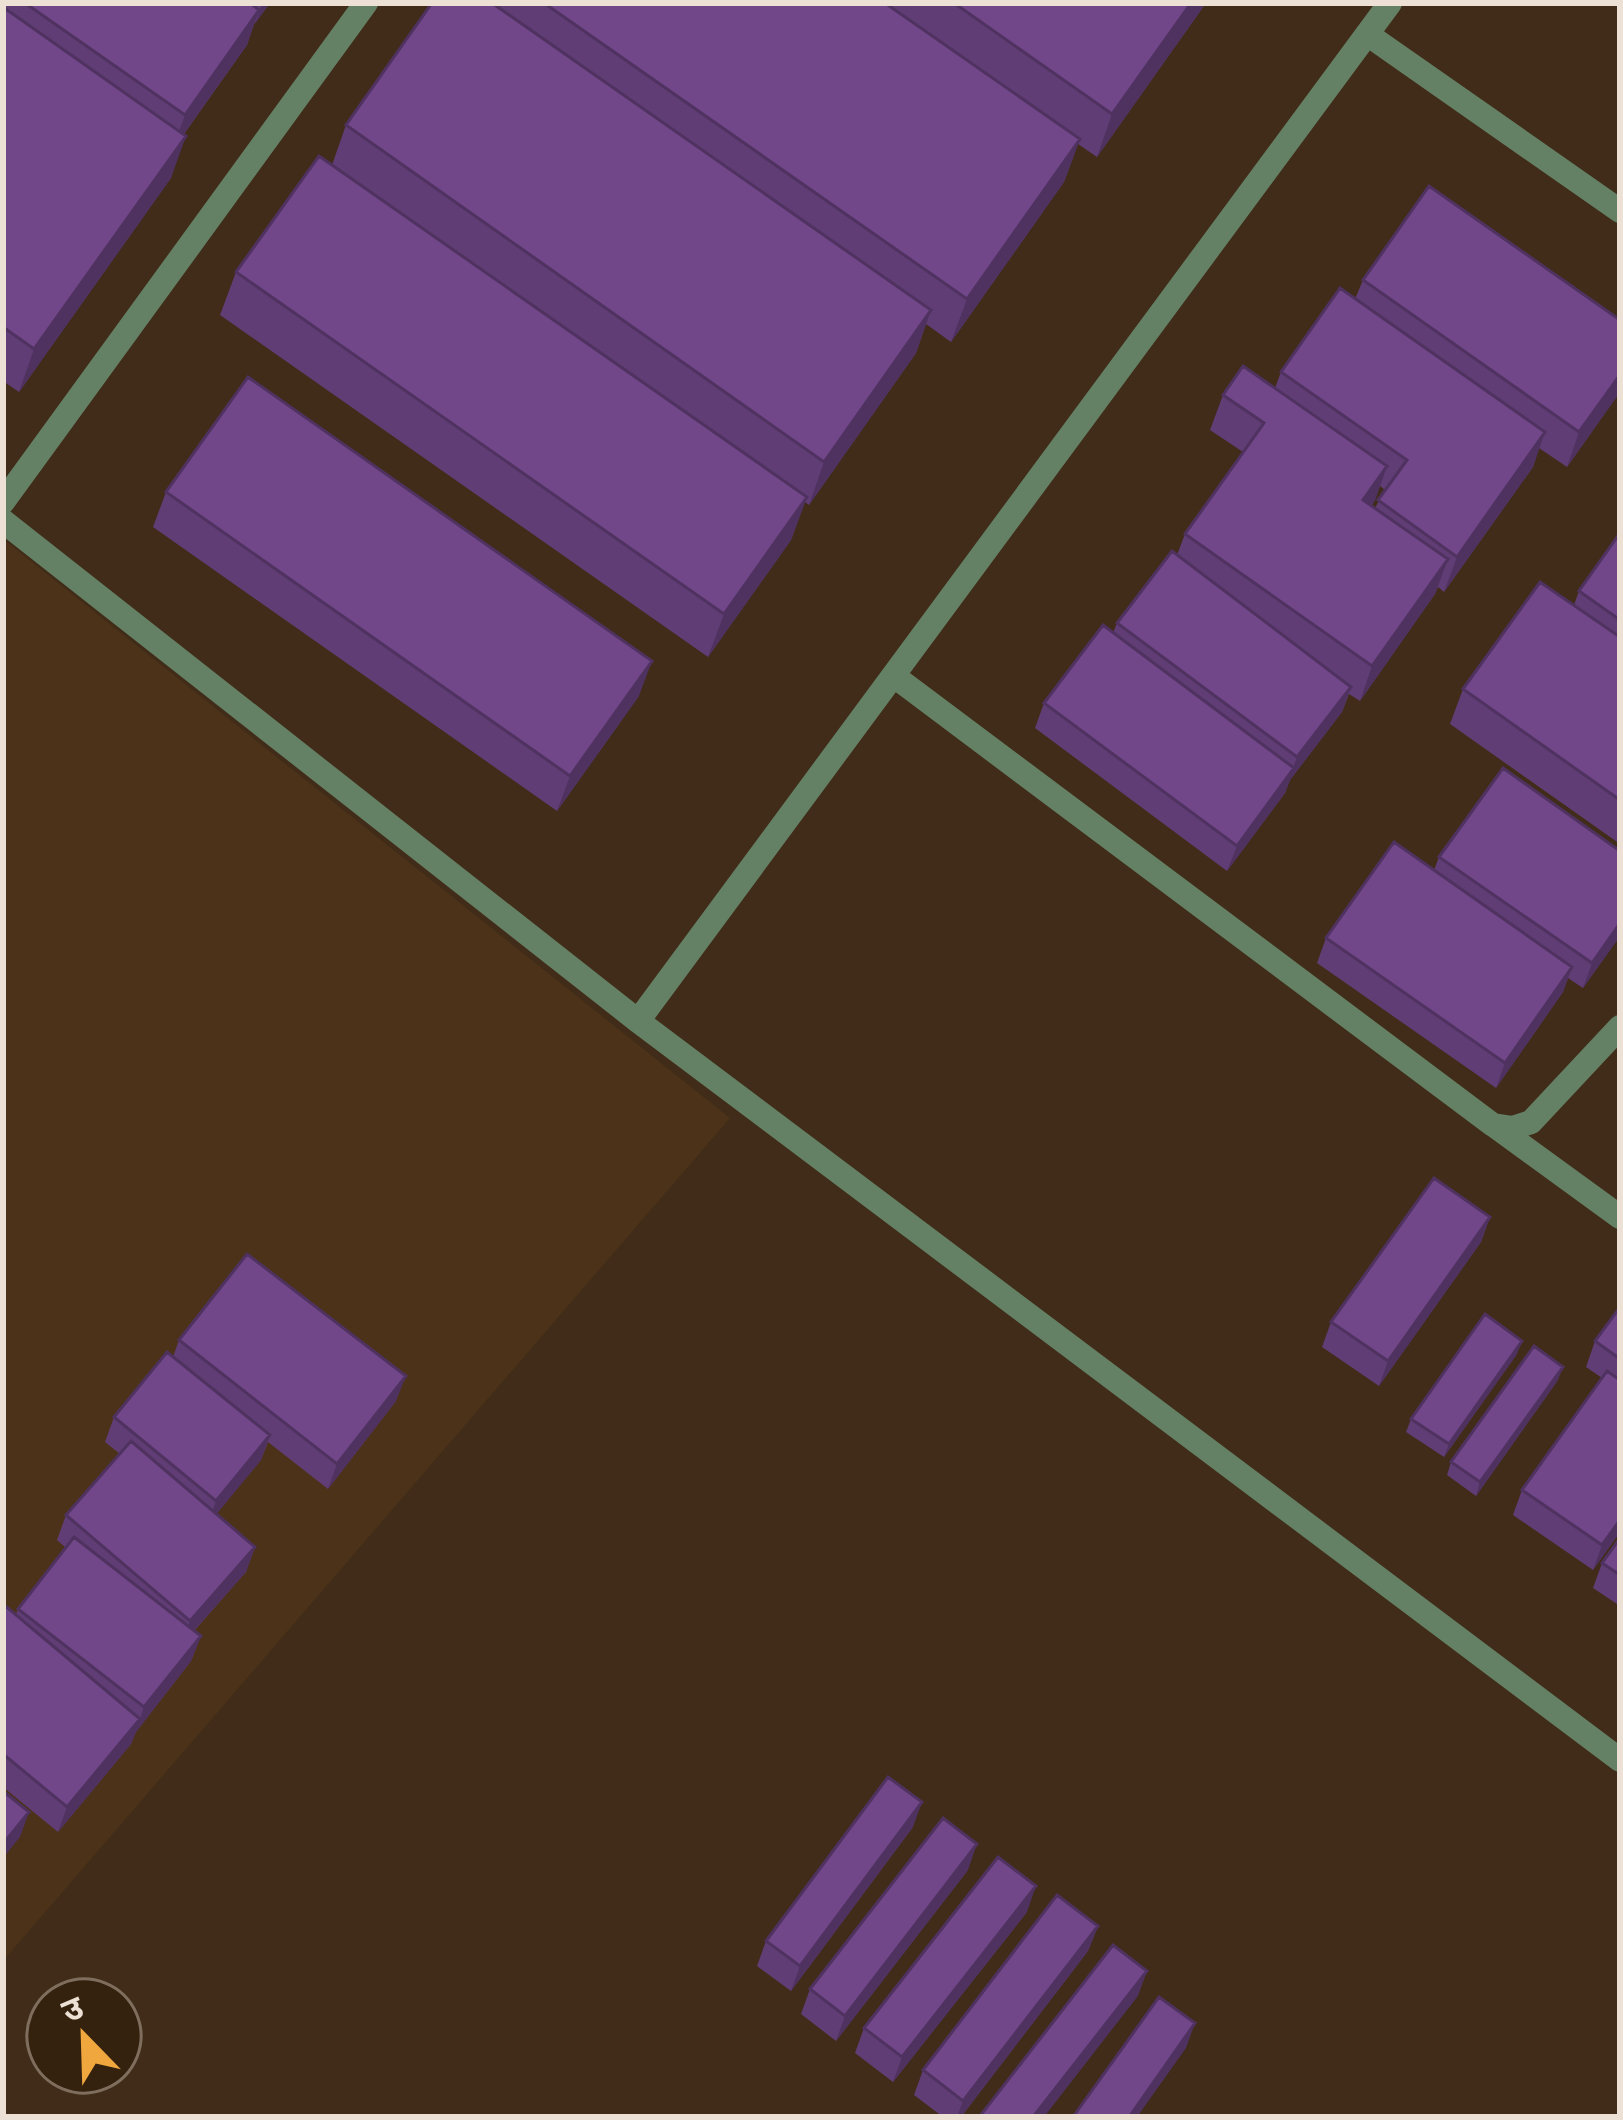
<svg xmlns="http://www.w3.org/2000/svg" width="1623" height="2120" viewBox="0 0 1623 2120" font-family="'Zilla Slab','Noto Sans Devanagari',serif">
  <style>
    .built { fill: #4b3218 }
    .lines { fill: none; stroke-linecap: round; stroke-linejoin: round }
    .service { stroke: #648065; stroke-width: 24 }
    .minor { stroke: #648065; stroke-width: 24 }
    .wall { fill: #613d76; fill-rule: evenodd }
    .shaded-wall { fill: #4f3260 }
    .building { fill: #714789; stroke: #4f3260; stroke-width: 3 }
  </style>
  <rect width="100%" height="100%" fill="#402c18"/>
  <path class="built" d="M 3,539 L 730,1118 L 3,1961 Z"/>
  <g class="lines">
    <path class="service" d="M 894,676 L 1493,1125 L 1513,1128 L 1531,1122 L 1620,1027
      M 1495,1126 L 1620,1217"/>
    <path class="minor" d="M 1367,34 L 1620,211
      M 3,502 L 366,3
      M 3,521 L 638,1021 L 1620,1760
      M 638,1021 L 1390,3"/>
  </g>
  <path class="wall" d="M 3,3 L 270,3 L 254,24 L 247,45 L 184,134 L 171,178 L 19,392 L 3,381 Z
    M 432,3 L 1206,3 L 1097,157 L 1078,144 L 1064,182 L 951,342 L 926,324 L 916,353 L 809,505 L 805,502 L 791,540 L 708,657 L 220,315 L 236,272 L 332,165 L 346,125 Z
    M 1363,280 L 1620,392 L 1567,467 L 1539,448 L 1533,467 L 1444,592 L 1438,587 L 1435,594 L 1360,701 L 1349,694 L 1342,712 L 1290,780 L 1285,793 L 1227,871 L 1035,728 L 1044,703 L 1113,633 L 1117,623 L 1177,555 L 1185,534 L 1243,452 L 1210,430 L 1223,395 L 1275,388 L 1281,372 L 1355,299 ZM 1380,486 L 1385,490 L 1375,508 L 1371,506 Z
    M 166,492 L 639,696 L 557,811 L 153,527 Z
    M 1620,533 L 1620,844 L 1450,724 L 1463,689 L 1574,605 L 1579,591 Z
    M 1620,851 L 1620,936 L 1583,988 L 1568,978 L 1563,992 L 1496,1088 L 1317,963 L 1326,938 L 1434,870 L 1439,857 Z
    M 1490,1217 L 1481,1242 L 1379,1386 L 1322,1347 L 1331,1322 Z
    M 1620,1307 L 1620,1532 L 1593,1570 L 1513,1515 L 1522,1490 L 1602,1378 L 1586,1367 L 1595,1341 Z
    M 179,1340 L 396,1401 L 328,1489 L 268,1442 L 261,1460 L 216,1514 L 255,1547 L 246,1572 L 194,1631 L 201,1636 L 191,1661 L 136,1732 L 131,1744 L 58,1832 L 3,1787 L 3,1604 L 16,1614 L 18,1609 L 66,1548 L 57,1540 L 66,1515 L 120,1454 L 105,1442 L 114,1417 L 173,1357 Z
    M 1517,1354 L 1444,1457 L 1406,1432 L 1411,1419 Z
    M 1558,1380 L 1476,1496 L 1447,1475 L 1451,1462 Z
    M 1620,1538 L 1620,1606 L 1593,1588 L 1602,1563 Z
    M 913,1827 L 791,1991 L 757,1966 L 766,1941 Z
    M 968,1870 L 836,2041 L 801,2014 L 810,1989 Z
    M 1027,1912 L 893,2082 L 855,2053 L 864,2028 Z
    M 1098,1926 L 1088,1951 L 961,2117 L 943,2117 L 914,2095 L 923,2070 Z"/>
  <path class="shaded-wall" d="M 262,3 L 270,3 L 255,24 Z
    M 1191,3 L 1206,3 L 1097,157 L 1112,114 Z
    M 259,10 L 247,45 L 172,150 L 185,115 Z
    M 186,136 L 171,178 L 19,392 L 34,349 Z
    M 1080,139 L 1064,182 L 951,342 L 967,299 Z
    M 931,310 L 916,353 L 809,505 L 824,462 Z
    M 1620,375 L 1620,392 L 1567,467 L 1579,432 Z
    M 1545,432 L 1533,467 L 1444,592 L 1457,557 Z
    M 1387,466 L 1375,501 L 1350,535 L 1363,500 Z
    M 807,497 L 791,540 L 708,657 L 724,614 Z
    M 1448,559 L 1435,594 L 1360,701 L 1372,666 Z
    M 652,661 L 639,696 L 557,811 L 570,776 Z
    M 1351,687 L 1342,712 L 1290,780 L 1285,793 L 1227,871 L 1237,846 L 1292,771 L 1297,757 Z
    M 1620,923 L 1620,936 L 1583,988 L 1592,963 Z
    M 1572,967 L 1563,992 L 1496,1088 L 1505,1063 Z
    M 1490,1217 L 1481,1242 L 1379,1386 L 1388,1361 Z
    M 1522,1341 L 1517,1354 L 1444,1457 L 1449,1444 Z
    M 1563,1367 L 1558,1380 L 1476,1496 L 1480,1482 Z
    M 406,1376 L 396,1401 L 328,1489 L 337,1464 Z
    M 270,1435 L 261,1460 L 207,1526 L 216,1501 Z
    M 1620,1520 L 1620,1532 L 1593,1570 L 1602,1545 Z
    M 255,1547 L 246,1572 L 180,1646 L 190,1621 Z
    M 201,1636 L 191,1661 L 136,1732 L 131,1744 L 58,1832 L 67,1807 L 140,1719 L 144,1707 Z
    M 922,1802 L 913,1827 L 791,1991 L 800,1966 Z
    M 29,1812 L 20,1837 L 3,1858 L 3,1844 Z
    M 977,1844 L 968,1870 L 836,2041 L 845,2016 Z
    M 1036,1886 L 1027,1912 L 893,2082 L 902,2057 Z
    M 1098,1926 L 1088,1951 L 961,2117 L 957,2117 L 963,2101 Z
    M 1147,1971 L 1138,1996 L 1044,2117 L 1033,2117 Z
    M 1195,2023 L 1186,2048 L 1137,2117 L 1129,2117 Z"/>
  <path class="building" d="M 25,3 L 250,3 L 259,10 L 185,115 Z
    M 432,3 L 492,3 L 931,310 L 824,462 L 346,125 Z
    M 544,3 L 885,3 L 1080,139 L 967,299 Z
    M 954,3 L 1191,3 L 1112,114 Z
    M 3,7 L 186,136 L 34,349 L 3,327 Z
    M 319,156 L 807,497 L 724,614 L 236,272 Z
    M 1429,186 L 1620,320 L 1620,375 L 1579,432 L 1363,280 Z
    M 1340,288 L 1545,432 L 1457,557 L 1378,500 L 1407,460 L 1281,372 Z
    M 1243,366 L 1387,466 L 1363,500 L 1448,559 L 1372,666 L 1185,534 L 1264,423 L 1223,395 Z
    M 248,377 L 652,661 L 570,776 L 166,492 Z
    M 1620,533 L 1620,620 L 1579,591 Z
    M 1172,551 L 1351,687 L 1297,757 L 1117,623 Z
    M 1540,582 L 1620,637 L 1620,800 L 1463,689 Z
    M 1103,625 L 1294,768 L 1237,846 L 1044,703 Z
    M 1503,768 L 1620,851 L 1620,923 L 1592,963 L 1439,857 Z
    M 1394,842 L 1572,967 L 1505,1063 L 1326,938 Z
    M 1434,1178 L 1490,1217 L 1388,1361 L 1331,1322 Z
    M 247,1254 L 406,1376 L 337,1464 L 179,1340 Z
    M 1620,1307 L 1620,1359 L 1595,1341 Z
    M 1485,1314 L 1522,1341 L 1449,1444 L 1411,1419 Z
    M 1534,1346 L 1563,1367 L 1480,1482 L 1451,1462 Z
    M 167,1352 L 270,1435 L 216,1501 L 114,1417 Z
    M 1607,1371 L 1620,1380 L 1620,1520 L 1602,1545 L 1522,1490 Z
    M 131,1441 L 255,1547 L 190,1621 L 66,1515 Z
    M 74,1537 L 201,1636 L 144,1707 L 18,1609 Z
    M 1620,1538 L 1620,1575 L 1602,1563 Z
    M 3,1604 L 140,1719 L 67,1807 L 3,1754 Z
    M 888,1777 L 922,1802 L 800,1966 L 766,1941 Z
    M 3,1791 L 29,1812 L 3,1844 Z
    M 943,1818 L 977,1844 L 845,2016 L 810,1989 Z
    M 998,1857 L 1036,1886 L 902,2057 L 864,2028 Z
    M 1057,1895 L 1098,1926 L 963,2101 L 923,2070 Z
    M 1113,1945 L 1147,1971 L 1033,2117 L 980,2116 Z
    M 1159,1997 L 1195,2023 L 1129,2117 L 1073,2117 Z"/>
  <rect width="1623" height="2120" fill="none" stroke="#ede0d4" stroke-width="12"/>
  <g transform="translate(84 2036) rotate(337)"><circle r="57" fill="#35220e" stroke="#7f6e5d" stroke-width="3"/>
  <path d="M0-9L21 45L0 30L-21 45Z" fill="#efa73e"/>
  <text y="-18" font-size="33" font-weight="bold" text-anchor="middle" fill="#ede0d4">उ</text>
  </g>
</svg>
